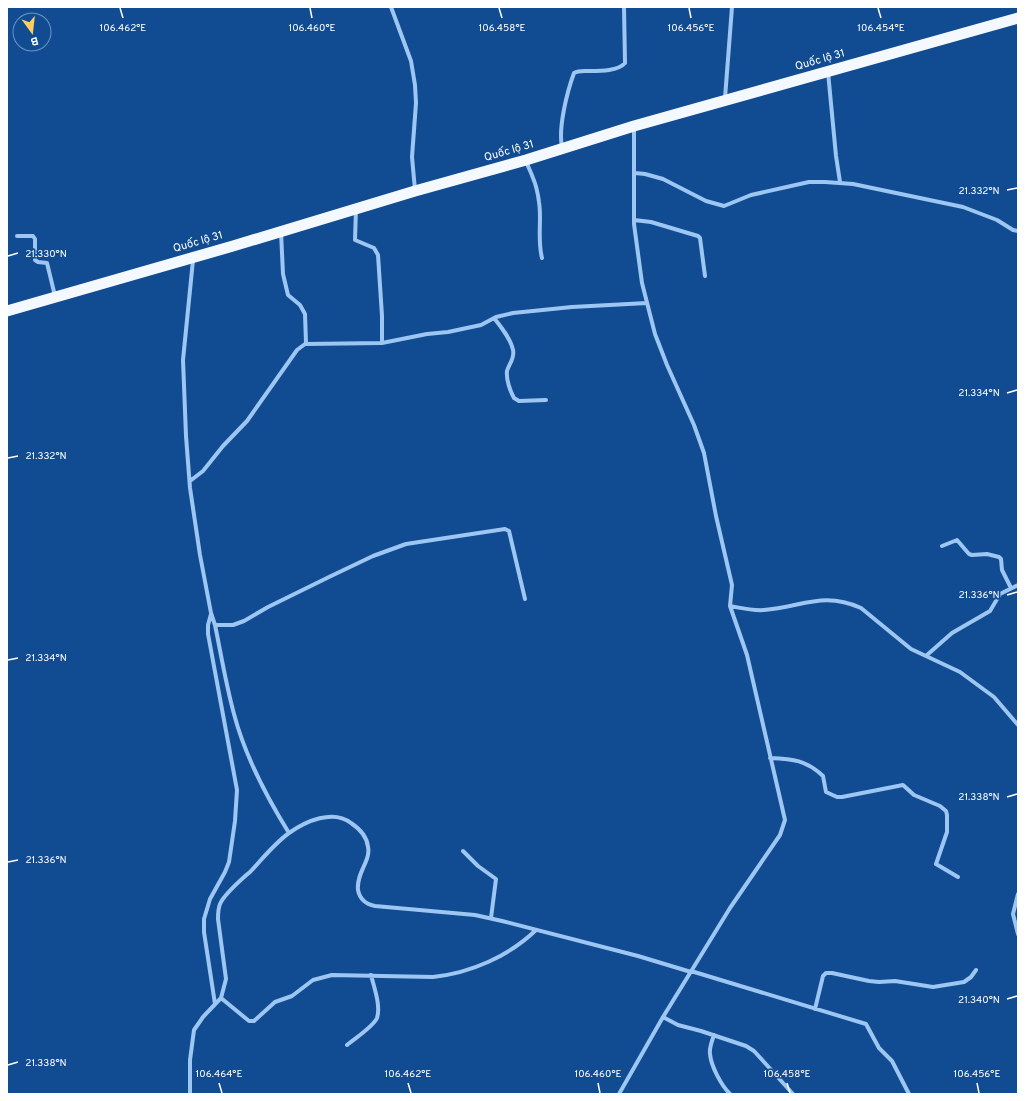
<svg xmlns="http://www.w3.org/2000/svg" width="1025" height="1101" viewBox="0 0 1025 1101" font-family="Overpass,sans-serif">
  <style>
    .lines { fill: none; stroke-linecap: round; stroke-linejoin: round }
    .minor { stroke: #9ec6f3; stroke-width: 4 }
    .trunk { stroke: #f4f8ff; stroke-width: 11 }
    .ticks { fill: none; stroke: #fff; stroke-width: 1.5 }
    .labels { text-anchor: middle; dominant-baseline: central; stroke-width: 3.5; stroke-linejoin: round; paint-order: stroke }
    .street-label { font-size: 11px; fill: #fff; stroke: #114c92 }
    .ticks-label { font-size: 10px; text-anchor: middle; fill: #fff; stroke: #114c92; stroke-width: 3.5; stroke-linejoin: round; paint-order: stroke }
  </style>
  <rect width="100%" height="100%" fill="#114c92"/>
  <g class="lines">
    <path class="minor" d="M 391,7 L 411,61 L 415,85 L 416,103 L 412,157 L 415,190
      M 828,72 L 836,156 L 840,182
      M 725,98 L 732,7
      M 562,147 C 558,128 567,92 574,73 C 579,70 584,71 590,71 C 601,71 618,71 625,63 L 624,7
      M 526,161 C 528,167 531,172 533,178 C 536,185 538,194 539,202 C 542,220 537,239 542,258
      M 635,173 L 645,174 L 663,179 L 706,201 L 724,206 L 751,195 L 809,182 L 825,182 L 853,184 L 963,207 L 997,220 L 1013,230 L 1018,231
      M 356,209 L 355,240 L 374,248 L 378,255 L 382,316 L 382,343
      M 634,220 L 651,222 L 698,236 L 700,238 L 705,276
      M 281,232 L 283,274 L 288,295 L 300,305 L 305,314 L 306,343
      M 17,236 L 33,236 L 35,239 L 35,260 L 38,262 L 47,263 L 55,296
      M 193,260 L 183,360 L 186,436 L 190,488 L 200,555 L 211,613 L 215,625 C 221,654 226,685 234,714 C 245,756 266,796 289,833
      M 494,318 C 501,327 511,339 513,350 C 515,358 509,364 507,371 C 506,379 510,391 514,398 L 519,401 L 546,400
      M 190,481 L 203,471 L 223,446 L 247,421 L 297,350 L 305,344 L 382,343 L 427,334 L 448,332 L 481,325 L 496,317 L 513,313 L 572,307 L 647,303
      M 942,546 L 957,540 L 969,554 L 972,555 L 987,554 L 999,557 L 1001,559 L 1002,570 L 1011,588
      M 730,606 C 741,608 753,611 764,610 C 802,607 823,591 861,608 L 911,649 L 960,672 L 994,697 L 1018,725
      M 211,614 L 208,625 L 208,634 L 237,790 L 235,821 L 229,862 L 225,872 L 210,899 L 204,919 L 204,932 L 215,1004
      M 215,625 L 233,625 L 244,621 L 268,607 L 329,577 L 373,556 L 406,544 L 505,529 L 509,531 L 525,599
      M 927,655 L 952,633 L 990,611 L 1000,594 L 1018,585
      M 770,758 C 793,759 806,760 823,776 L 826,792 L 837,797 L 842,797 L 903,785 L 914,795 L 940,806 L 946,811 L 947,815 L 947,832 L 936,864 L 958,877
      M 463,851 L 478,866 L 496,879 L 491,918
      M 1018,894 L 1013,914 L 1018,934
      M 691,971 L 866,1024 L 879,1048 L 892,1061 L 909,1094
      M 221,998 L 249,1021 L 254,1021 L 275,1002 L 292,996 L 313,980 L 332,975 L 433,977 C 471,973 509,956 536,930
      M 815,1009 L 823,976 L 826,973 L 832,973 L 869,981 L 879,982 L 895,981 L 933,987 L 964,982 L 971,977 L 976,970
      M 663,1017 L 678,1025 L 701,1031 L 746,1046 L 754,1051 L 764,1062 L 793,1094
      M 714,1035 C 712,1041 709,1048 710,1054 C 711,1066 721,1085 730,1094
      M 347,1045 C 354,1039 373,1027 377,1018 C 381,1006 374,987 371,975
      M 190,1094 L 190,1060 L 194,1030 L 203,1017 L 221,998 L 226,979 L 218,919 C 218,914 218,909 220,904 C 225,893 241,880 251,871 C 263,858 275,843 289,833 C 306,821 333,809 351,823 C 360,829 367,836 368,847 C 371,861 356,873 358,890 C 360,900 366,904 375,906 L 475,915 L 502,921 L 638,956 L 691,972
      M 619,1094 L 663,1017 L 730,908 L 780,835 L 785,820 L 747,655 L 730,606 L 732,585 L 716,516 L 704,453 L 694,425 L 667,365 L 655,334 L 642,283 L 634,224 L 634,127"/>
    <path class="trunk" d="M 7,311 L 233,246 L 415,191 L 526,160 L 634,126 L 1018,18"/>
  </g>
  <path class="ticks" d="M 120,8 L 123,18M 310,8 L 312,18M 499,8 L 502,18M 689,8 L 691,18M 878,8 L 881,18M 1007,190 L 1017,188M 8,256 L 18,253M 1007,393 L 1017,390M 8,458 L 18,456M 1007,595 L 1017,592M 8,660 L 18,658M 1007,797 L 1017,794M 8,862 L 18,860M 1007,999 L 1017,996M 8,1065 L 18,1062M 219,1083 L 222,1093M 408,1083 L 411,1093M 598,1083 L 600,1093M 787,1083 L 790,1093M 977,1083 L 979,1093"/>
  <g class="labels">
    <g class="street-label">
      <text transform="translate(820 60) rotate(-16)">Quốc lộ 31</text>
      <text transform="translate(509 151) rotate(-16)">Quốc lộ 31</text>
      <text transform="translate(198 242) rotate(-16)">Quốc lộ 31</text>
    </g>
  </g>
  <g class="ticks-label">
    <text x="123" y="31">106.462°E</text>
    <text x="312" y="31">106.460°E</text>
    <text x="502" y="31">106.458°E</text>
    <text x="691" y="31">106.456°E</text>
    <text x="881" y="31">106.454°E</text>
    <text x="979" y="194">21.332°N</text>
    <text x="46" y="257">21.330°N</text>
    <text x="979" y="396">21.334°N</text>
    <text x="46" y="459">21.332°N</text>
    <text x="979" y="598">21.336°N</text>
    <text x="46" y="661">21.334°N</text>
    <text x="979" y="800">21.338°N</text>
    <text x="46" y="863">21.336°N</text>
    <text x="979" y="1003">21.340°N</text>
    <text x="46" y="1066">21.338°N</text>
    <text x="219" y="1077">106.464°E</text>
    <text x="408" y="1077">106.462°E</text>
    <text x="598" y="1077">106.460°E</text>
    <text x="787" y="1077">106.458°E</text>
    <text x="977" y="1077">106.456°E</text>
  </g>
  <rect width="1025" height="1101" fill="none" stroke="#ffffff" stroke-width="16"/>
  <g transform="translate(32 32) rotate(165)"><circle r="19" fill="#114c92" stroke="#7094be"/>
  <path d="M0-3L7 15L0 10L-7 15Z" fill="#ffce5f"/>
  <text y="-6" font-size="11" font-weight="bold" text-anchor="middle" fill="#ffffff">B</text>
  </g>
</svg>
